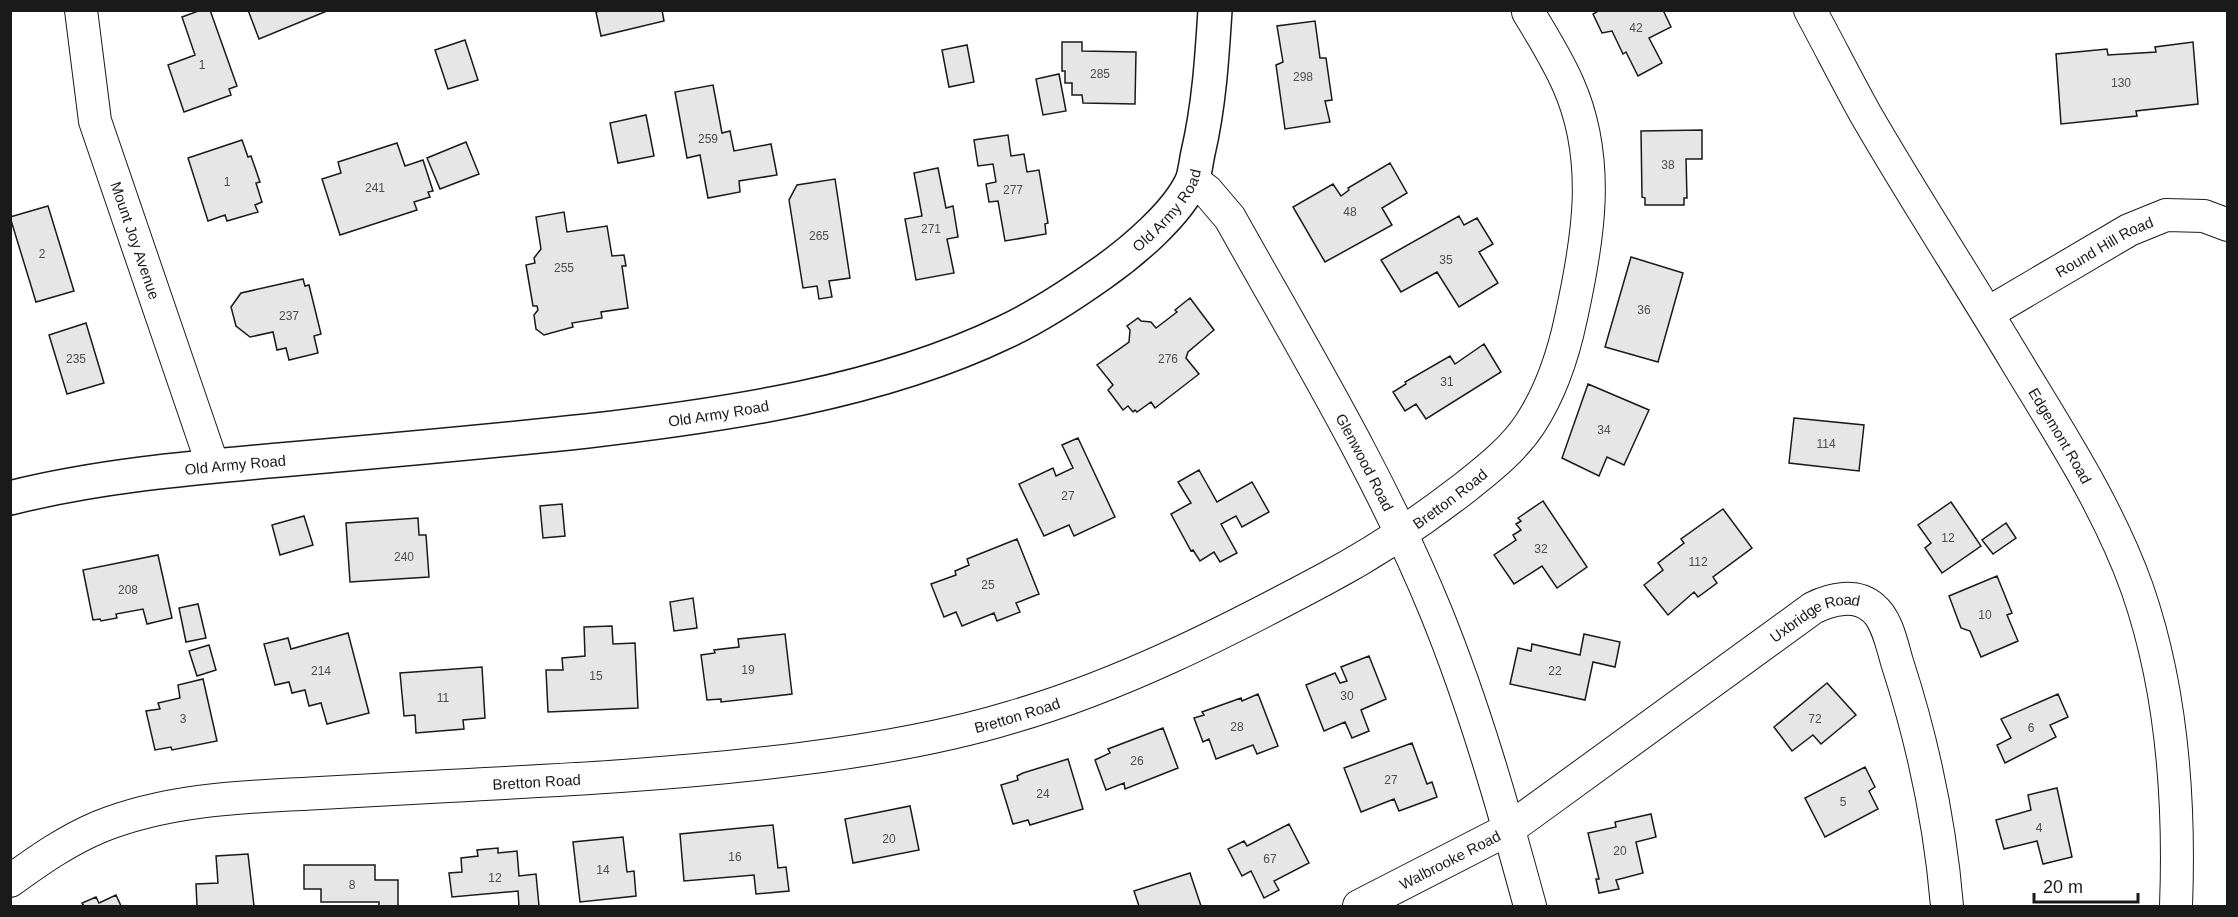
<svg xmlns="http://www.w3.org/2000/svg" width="2238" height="917" viewBox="0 0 2238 917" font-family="Arial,sans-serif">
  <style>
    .building { fill: #e6e6e6; stroke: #1a1a1a; stroke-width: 1.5 }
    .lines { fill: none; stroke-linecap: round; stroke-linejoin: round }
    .street-casing { stroke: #1a1a1a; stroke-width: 34 }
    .secondary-casing { stroke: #1a1a1a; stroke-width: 36 }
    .street { stroke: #fff; stroke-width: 32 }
    .secondary { stroke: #fff; stroke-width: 33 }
    .labels { text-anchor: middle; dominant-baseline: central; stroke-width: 4.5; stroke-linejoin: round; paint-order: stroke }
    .number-label { font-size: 12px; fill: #4d4d4d }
    .street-label { font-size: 15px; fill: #1a1a1a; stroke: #fff }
  </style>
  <rect width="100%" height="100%" fill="#fff"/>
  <path class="building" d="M 201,10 L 210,10 L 237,86 L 229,89 L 231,95 L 184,112 L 168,65 L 195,55 L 182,17 Z
    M 248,10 L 327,10 L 327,11 L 259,39 Z
    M 604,10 L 662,10 L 664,21 L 601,36 L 596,12 Z
    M 1600,10 L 1663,10 L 1671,27 L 1649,38 L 1662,63 L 1638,76 L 1626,52 L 1623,54 L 1612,31 L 1602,33 L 1593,14 Z
    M 1315,21 L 1320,58 L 1326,58 L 1332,100 L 1325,101 L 1330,122 L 1285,129 L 1276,65 L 1283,62 L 1277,26 Z
    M 465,40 L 478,80 L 448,89 L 435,50 Z
    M 1062,42 L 1082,42 L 1082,51 L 1136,52 L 1135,104 L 1083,103 L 1082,95 L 1072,95 L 1072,83 L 1065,83 L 1065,71 L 1062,71 Z
    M 2193,42 L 2198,104 L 2136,111 L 2137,116 L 2061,124 L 2056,54 L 2107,49 L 2108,55 L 2156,52 L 2155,47 Z
    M 967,45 L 974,82 L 949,87 L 942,50 Z
    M 1059,74 L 1066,111 L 1043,115 L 1036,79 Z
    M 713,85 L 722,133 L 730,131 L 734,151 L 771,144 L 777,175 L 739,181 L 740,192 L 708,198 L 700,155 L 687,158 L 675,92 Z
    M 646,115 L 654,156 L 618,163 L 610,123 Z
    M 1702,130 L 1702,159 L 1686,159 L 1687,198 L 1684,198 L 1684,205 L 1645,205 L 1645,198 L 1642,197 L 1641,131 Z
    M 1008,135 L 1011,156 L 1024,154 L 1027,172 L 1039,170 L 1048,223 L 1045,224 L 1046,234 L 1005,241 L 998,201 L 989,202 L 986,184 L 996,182 L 993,164 L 978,166 L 974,140 Z
    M 242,140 L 248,157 L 251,156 L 260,182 L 256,183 L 262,202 L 255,205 L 258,212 L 227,221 L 225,215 L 208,221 L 188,158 Z
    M 466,142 L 479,174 L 440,189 L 427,158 Z
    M 397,143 L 405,166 L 423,160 L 433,191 L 428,192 L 430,197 L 414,202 L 417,210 L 340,235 L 322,179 L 341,173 L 338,162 Z
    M 1390,163 L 1407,193 L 1382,208 L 1392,225 L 1325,262 L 1293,207 L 1333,184 L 1341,196 L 1349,190 L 1348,188 Z
    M 938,168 L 946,208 L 953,206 L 958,237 L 947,239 L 954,273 L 916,280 L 905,219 L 922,216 L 914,173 Z
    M 835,179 L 850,278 L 829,281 L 832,297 L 819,299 L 817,286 L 803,288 L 789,200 L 797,185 Z
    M 48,206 L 74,291 L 36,302 L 10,217 Z
    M 564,212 L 567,232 L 607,226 L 612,256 L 624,255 L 626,266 L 622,266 L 628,308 L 601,312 L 602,318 L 572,323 L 573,327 L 544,335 L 536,329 L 534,315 L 538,310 L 537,306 L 533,306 L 526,265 L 535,263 L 534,258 L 541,249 L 536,217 Z
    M 1459,216 L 1464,225 L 1477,218 L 1493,244 L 1479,252 L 1498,283 L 1459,307 L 1437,272 L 1401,292 L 1381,260 Z
    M 1631,257 L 1683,273 L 1658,362 L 1605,347 Z
    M 303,279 L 305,286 L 309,285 L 321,334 L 314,336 L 318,353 L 289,360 L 286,348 L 277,350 L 273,332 L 250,337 L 236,326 L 231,307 L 241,293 Z
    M 1190,298 L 1214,330 L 1188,352 L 1186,358 L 1199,374 L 1155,408 L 1151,402 L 1137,412 L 1135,410 L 1133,412 L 1128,406 L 1123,410 L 1108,390 L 1113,385 L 1097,365 L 1129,342 L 1130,330 L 1127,326 L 1138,318 L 1141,321 L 1151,322 L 1156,328 L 1177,312 L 1175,310 Z
    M 86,323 L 104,383 L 67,394 L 49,335 Z
    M 1484,344 L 1501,372 L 1426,419 L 1416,404 L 1405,411 L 1393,392 L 1406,384 L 1405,382 L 1450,356 L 1455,364 Z
    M 1588,384 L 1649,410 L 1624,465 L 1607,457 L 1599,476 L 1562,458 Z
    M 1794,418 L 1864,425 L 1859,471 L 1789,463 Z
    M 1078,438 L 1115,517 L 1074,536 L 1069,525 L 1044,536 L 1019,484 L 1053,468 L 1056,476 L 1073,468 L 1062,445 Z
    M 1199,470 L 1217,502 L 1252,482 L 1269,512 L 1242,527 L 1236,516 L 1221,524 L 1237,553 L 1220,562 L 1214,552 L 1200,561 L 1193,550 L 1191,551 L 1171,514 L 1191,503 L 1178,482 Z
    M 1543,501 L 1587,567 L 1557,588 L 1542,566 L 1514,584 L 1494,555 L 1516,540 L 1513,535 L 1521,530 L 1516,524 L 1521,521 L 1518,518 Z
    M 1951,502 L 1981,546 L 1942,573 L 1925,548 L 1931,543 L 1918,525 Z
    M 562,504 L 565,536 L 543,538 L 540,506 Z
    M 1723,509 L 1752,548 L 1713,577 L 1717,583 L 1698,597 L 1694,592 L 1668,615 L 1644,585 L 1663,570 L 1658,563 L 1684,543 L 1681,539 Z
    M 304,516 L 313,545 L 280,555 L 272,525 Z
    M 418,518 L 419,535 L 426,535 L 429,577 L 350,582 L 346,523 Z
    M 2006,523 L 2016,538 L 1993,554 L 1982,540 Z
    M 1017,539 L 1039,594 L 1016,603 L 1020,612 L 997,621 L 994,613 L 962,626 L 956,612 L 944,617 L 931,584 L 956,575 L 955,571 L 969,565 L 967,559 Z
    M 158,555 L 172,618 L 147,624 L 143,609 L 116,614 L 117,618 L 101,621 L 100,619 L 93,620 L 83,570 Z
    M 1997,576 L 2012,613 L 2007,615 L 2018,641 L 1981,657 L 1970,631 L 1961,628 L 1949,596 Z
    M 693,598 L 697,628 L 674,631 L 670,602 Z
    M 198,604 L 206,638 L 186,642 L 179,608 Z
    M 612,626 L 613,644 L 635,643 L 638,708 L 548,712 L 546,670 L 563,670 L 562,658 L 585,656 L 584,627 Z
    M 348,633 L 369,713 L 327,724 L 321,703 L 309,706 L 305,690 L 292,693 L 289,682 L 275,685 L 264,644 L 288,638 L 291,649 Z
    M 785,634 L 792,694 L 721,702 L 721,699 L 707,700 L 701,655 L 715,653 L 714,650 L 739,647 L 738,639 Z
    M 1584,634 L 1620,642 L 1615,667 L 1593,662 L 1585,700 L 1510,684 L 1518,648 L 1531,651 L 1532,644 L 1580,655 Z
    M 209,645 L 216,670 L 197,676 L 189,651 Z
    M 1369,656 L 1386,699 L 1361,710 L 1369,731 L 1352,738 L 1345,722 L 1324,731 L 1306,685 L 1335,673 L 1340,683 L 1347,681 L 1341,667 Z
    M 482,667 L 485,718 L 463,720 L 464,729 L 416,733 L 415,715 L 404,716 L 400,673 Z
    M 203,679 L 217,741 L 172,750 L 171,747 L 155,750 L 146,711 L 160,709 L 158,703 L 180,698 L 178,685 Z
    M 1827,683 L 1856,715 L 1821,744 L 1813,735 L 1792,751 L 1774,727 Z
    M 1258,694 L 1278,746 L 1257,754 L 1253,745 L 1216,759 L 1209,739 L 1203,742 L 1194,718 L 1204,715 L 1202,712 L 1241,698 L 1242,701 Z
    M 2058,694 L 2068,717 L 2050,725 L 2056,737 L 2005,763 L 1997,745 L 2011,738 L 2001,719 Z
    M 1163,728 L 1178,768 L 1125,789 L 1124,783 L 1106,790 L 1095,760 L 1110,753 L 1108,749 Z
    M 1412,743 L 1427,784 L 1432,782 L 1437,797 L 1399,811 L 1394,799 L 1361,812 L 1344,768 Z
    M 1068,759 L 1083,809 L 1030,825 L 1028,820 L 1013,824 L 1001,785 L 1018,780 L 1017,776 L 1023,773 Z
    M 1865,767 L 1875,787 L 1869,791 L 1878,809 L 1825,837 L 1805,798 Z
    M 2057,788 L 2072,857 L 2043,864 L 2037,841 L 2004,849 L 1996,820 L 2031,810 L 2028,795 Z
    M 910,806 L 919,850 L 853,863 L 845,819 Z
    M 1651,814 L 1656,837 L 1636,842 L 1643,873 L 1616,880 L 1619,889 L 1599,893 L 1596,879 L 1599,879 L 1588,833 L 1616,827 L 1615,822 Z
    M 1289,824 L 1309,863 L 1274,881 L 1279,890 L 1264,898 L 1251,871 L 1242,876 L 1228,849 L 1244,841 L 1247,846 Z
    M 773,825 L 778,868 L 786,867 L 789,891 L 756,894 L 754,875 L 684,881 L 680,834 Z
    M 623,837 L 627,872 L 634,871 L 636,896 L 580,902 L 573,842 Z
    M 498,848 L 498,853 L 517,851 L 519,876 L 536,874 L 539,906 L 519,906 L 518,891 L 452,897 L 449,873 L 462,872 L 461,858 L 478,856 L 477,850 Z
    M 248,854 L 254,906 L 197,906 L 196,884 L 218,883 L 216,856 Z
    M 304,865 L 375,865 L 375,880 L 398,880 L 398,906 L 379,906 L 379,902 L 321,902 L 321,889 L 304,889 Z
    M 1190,873 L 1201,906 L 1139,906 L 1134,891 Z
    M 116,895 L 121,906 L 84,906 L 82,903 L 96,897 L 99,903 Z"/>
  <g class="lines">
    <defs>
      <g id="street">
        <path id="s1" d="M 81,10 L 95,121 L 213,466"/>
        <path id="s2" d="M 1810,10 C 1829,45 1847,81 1866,115 C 1914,198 1967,279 2016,361 C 2060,434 2108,507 2137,588 C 2172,688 2180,801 2176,906"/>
        <path id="s3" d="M 1192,180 L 1207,191 L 1230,218 C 1302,347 1380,475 1436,612 C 1475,708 1503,807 1530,906"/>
        <path id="s4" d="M 1988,313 L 2129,230 L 2166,215 L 2204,216 L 2228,225"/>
        <path id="s5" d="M 10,881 C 39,860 66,841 99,827 C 163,801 234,797 303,794 C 351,791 399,789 448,786 C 565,780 682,774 799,759 C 871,750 943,738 1012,717 C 1122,685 1224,633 1325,579 C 1374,553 1419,523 1463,489 C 1487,470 1513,450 1530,424 C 1551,392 1563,356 1571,318 C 1588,241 1602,160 1568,84 C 1557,59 1542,35 1528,12"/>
        <path id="s6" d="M 1359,906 L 1509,829 L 1813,608 C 1831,599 1856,593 1873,608 C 1887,619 1892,645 1897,662 C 1923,742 1940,822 1947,906"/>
      </g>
      <g id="secondary">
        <path id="s7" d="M 10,498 C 98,476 190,468 280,460 C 383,451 485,442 587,431 C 725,415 878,393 1005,332 C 1039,316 1071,295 1102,273 C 1132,252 1177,214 1192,181 C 1195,173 1196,162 1198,153 C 1209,106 1212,58 1215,10"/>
      </g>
    </defs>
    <use href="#street" class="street-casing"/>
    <use href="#secondary" class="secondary-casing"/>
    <use href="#street" class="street"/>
    <use href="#secondary" class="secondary"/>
  </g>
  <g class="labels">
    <g class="number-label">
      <text x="1636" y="28">42</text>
      <text x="202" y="65">1</text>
      <text x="1100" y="74">285</text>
      <text x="1303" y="77">298</text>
      <text x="2121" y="83">130</text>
      <text x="708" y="139">259</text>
      <text x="1668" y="165">38</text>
      <text x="227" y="182">1</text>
      <text x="375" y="188">241</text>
      <text x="1013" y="190">277</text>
      <text x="1350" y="212">48</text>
      <text x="931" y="229">271</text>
      <text x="819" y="236">265</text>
      <text x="42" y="254">2</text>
      <text x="1446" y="260">35</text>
      <text x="564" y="268">255</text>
      <text x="1644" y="310">36</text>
      <text x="289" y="316">237</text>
      <text x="76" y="359">235</text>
      <text x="1168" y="359">276</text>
      <text x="1447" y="382">31</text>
      <text x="1604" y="430">34</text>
      <text x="1826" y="444">114</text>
      <text x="1068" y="496">27</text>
      <text x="1948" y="538">12</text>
      <text x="1541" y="549">32</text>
      <text x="404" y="557">240</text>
      <text x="1698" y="562">112</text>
      <text x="988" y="585">25</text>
      <text x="128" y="590">208</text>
      <text x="1985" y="615">10</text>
      <text x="748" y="670">19</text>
      <text x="321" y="671">214</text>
      <text x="1555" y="671">22</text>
      <text x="596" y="676">15</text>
      <text x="1347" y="696">30</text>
      <text x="443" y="698">11</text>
      <text x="183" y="719">3</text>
      <text x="1815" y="719">72</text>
      <text x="1237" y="727">28</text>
      <text x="2031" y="728">6</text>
      <text x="1137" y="761">26</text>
      <text x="1391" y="780">27</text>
      <text x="1043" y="794">24</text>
      <text x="1843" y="802">5</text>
      <text x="2039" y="828">4</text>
      <text x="889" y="839">20</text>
      <text x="1620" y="851">20</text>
      <text x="735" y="857">16</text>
      <text x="1270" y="859">67</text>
      <text x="603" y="870">14</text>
      <text x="495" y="878">12</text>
      <text x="352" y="885">8</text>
    </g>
    <g class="street-label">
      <text stroke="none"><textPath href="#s7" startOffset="1218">Old Army Road</textPath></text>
      <text stroke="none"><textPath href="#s1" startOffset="238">Mount Joy Avenue</textPath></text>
      <text stroke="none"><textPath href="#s4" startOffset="134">Round Hill Road</textPath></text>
      <text stroke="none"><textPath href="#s7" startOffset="714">Old Army Road</textPath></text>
      <text stroke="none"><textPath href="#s2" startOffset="494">Edgemont Road</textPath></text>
      <text stroke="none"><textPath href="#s3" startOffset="333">Glenwood Road</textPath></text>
      <text stroke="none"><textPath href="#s7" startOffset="228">Old Army Road</textPath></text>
      <text stroke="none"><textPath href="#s5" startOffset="1518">Bretton Road</textPath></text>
      <text stroke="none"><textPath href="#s6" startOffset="543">Uxbridge Road</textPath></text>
      <text stroke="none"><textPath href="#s5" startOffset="1032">Bretton Road</textPath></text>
      <text stroke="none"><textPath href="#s5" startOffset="546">Bretton Road</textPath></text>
      <text stroke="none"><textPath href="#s6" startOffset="102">Walbrooke Road</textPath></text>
    </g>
  </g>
  <rect width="2238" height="917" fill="none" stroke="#1a1a1a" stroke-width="24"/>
  <path d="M2034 893v9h104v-9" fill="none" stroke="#1a1a1a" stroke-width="3"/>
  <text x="2043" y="893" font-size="18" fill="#1a1a1a" stroke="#ffffff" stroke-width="4.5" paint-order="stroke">20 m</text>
</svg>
